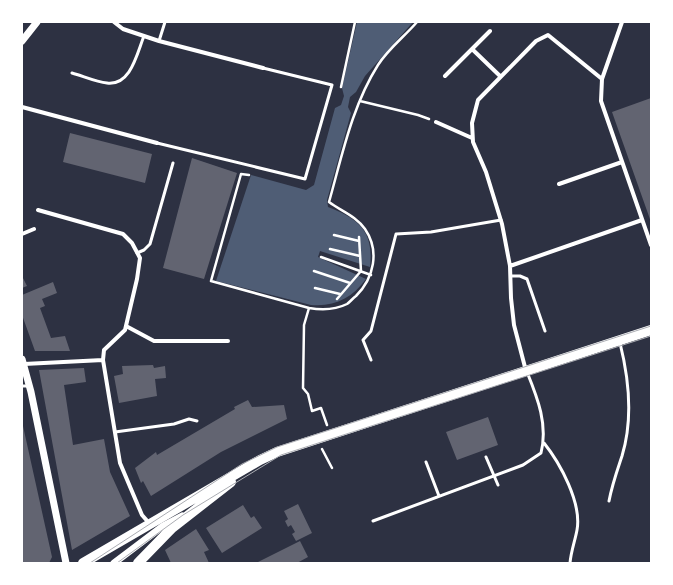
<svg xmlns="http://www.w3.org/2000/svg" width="673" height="585" viewBox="0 0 673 585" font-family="'Zilla Slab',serif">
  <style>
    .water { fill: #4f5d75 }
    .building { fill: #626471 }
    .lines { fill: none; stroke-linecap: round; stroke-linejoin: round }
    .path { stroke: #fff; stroke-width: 2.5 }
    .service { stroke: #fff; stroke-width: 3 }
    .minor { stroke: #fff; stroke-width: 4 }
    .tertiary { stroke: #fff; stroke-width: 7 }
    .primary { stroke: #fff; stroke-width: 10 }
    .tram { stroke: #abadb3; stroke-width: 1 }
  </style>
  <rect width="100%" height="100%" fill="#2d3142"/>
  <path class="water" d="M 357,22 L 413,22 L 365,76 L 356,92 L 350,97 L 348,107 L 351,113 L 327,200 L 328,207 C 359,219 374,231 370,267 L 320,251 L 318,257 L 366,279 C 352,298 335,307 311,305 L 216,281 L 251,175 L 306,190 L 314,185 L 335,108 L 341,105 L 344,96 L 342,88 Z"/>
  <path class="building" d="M 651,98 L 651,222 L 612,112 Z
    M 70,133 L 152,154 L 145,183 L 63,162 Z
    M 192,158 L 237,173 L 204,279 L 163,268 Z
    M 22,276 L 27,286 L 22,288 Z
    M 53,282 L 57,293 L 42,299 L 45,306 L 40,308 L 51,338 L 65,336 L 70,351 L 35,351 L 22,315 L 22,295 Z
    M 153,365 L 154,368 L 165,366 L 166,378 L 155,379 L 157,396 L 119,403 L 114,376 L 123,374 L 122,366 Z
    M 84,368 L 86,382 L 64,385 L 73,445 L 104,439 L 110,472 L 130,516 L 72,550 L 39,370 Z
    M 248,400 L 252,407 L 284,405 L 287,419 L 221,452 L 151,496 L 143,481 L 141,483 L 135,468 L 156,452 L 157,455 L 235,409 L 234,407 Z
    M 488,417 L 498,445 L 457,460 L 446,432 Z
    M 23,426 L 52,557 L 49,563 L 22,563 Z
    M 298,504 L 312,533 L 296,541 L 292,534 L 295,532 L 291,525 L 288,527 L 285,521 L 288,519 L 284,511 Z
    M 243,505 L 251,518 L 254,516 L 262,528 L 222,553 L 206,528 Z
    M 196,529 L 209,550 L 204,552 L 209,563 L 171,563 L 165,550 Z
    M 300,541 L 308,557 L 297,563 L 256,563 Z"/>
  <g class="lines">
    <path class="path" d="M 341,87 L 355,22
      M 360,101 L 418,115 L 429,119
      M 249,175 L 241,174 L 211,281 L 309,308 C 321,310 335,310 347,304 C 350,302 353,298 356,296 C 374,278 380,251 365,229 C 356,216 341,211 329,202 C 342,156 352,106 378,65 C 388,49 405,36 417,22
      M 334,235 L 359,241
      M 330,249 L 360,256
      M 321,257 L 371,275
      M 314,271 L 350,283
      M 315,288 L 340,294
      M 337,299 L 361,271 L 359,237
      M 309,308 L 304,325 L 303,388 L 308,394 L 312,411 L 321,408 L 327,425
      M 322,449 L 332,468"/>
    <path class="service" d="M 159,41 L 165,22
      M 72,73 C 83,76 96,82 107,83 C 131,86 137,53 144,36
      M 157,143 L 305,179 L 332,85 L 263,68
      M 137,253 L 144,250 L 150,244 L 173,163
      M 511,276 L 520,276 L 527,279 L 545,331
      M 371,360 L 363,340 L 371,331 L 396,234 L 431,232 L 501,220
      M 22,386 L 29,386
      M 115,432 L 174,424 L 189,419 L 197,421
      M 544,443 C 560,463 582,503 577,530 C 575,541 571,551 570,563
      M 486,457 L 498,485
      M 426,462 L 439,496
      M 609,501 C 612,485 617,471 622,456 C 633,420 629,379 620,343
      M 373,521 L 523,465 L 541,453 C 548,425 538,399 527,372"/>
    <path class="minor" d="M 114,22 L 123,29 L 159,41 L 263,68
      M 622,22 L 602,79 L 601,101 L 651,245
      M 472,49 L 500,76
      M 445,76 L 490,31
      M 22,107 L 157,143
      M 436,122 L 472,138
      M 559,184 L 622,162
      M 38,210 L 123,234 L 132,243 L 140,258 L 137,279 L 125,330 L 104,350 L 103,360 L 120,463 L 142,515 L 149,523
      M 22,234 L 34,229
      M 510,266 L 642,220
      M 126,326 L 154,341 L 228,341
      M 24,364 L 103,360
      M 526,371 L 514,325 L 511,298 L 510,266 L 502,224 L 486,172 L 473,142 L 472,123 L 478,100 L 536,41 L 548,35 L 602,79"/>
    <path class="tertiary" d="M 22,41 L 37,22
      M 22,359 L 31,392 L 66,563
      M 114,563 L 163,526 L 182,516"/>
    <path class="primary" d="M 83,563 L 260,460 L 277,452 L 651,330
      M 138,563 L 172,528 L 231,482"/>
    <path class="tram" d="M 90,563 L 242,464 L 277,447 L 651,326
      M 117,563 L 183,515 L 281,455 L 651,336"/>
  </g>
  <rect width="673" height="585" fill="none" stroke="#ffffff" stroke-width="46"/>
</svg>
